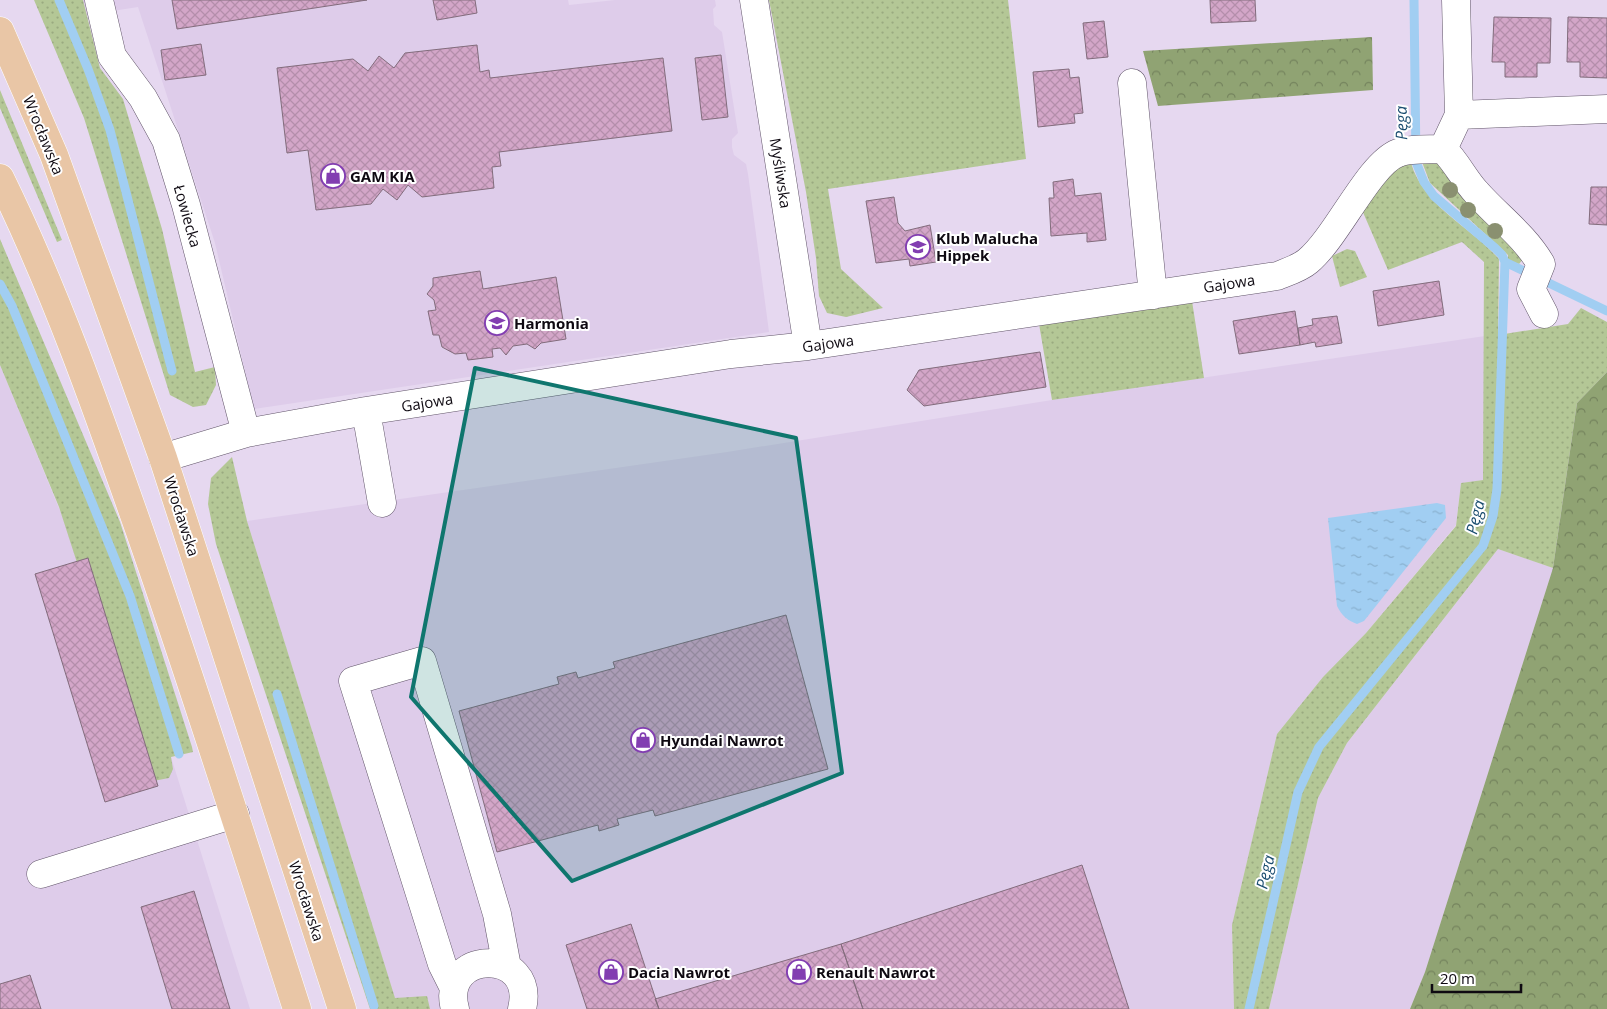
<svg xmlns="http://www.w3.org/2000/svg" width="1607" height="1009" viewBox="0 0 1607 1009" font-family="'Open Sans',sans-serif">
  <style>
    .built { fill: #deccea }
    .grass { fill: url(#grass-dots) }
    .forest { fill: url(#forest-crowns) }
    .water { fill: url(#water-ripples) }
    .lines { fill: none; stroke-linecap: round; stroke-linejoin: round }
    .stream { stroke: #a1cef2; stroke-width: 9 }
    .building { fill: url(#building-cross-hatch); stroke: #826c7c }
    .minor-casing { stroke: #615569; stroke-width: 29 }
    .major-casing { stroke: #fff; stroke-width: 29 }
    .minor { stroke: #fff; stroke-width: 28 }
    .major { stroke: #e9c6a6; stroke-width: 28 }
    .tree { fill: #8a9070 }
    .marked { fill: #0f766e; fill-opacity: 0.2; stroke: #0f766e; stroke-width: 4; stroke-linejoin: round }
    .labels { text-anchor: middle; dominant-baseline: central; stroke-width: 4; stroke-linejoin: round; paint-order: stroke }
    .street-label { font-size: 15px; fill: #0e0911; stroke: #fff }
    .poi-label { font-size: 15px; font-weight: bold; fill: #0e0911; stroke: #fff; text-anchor: start }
    .water-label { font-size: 16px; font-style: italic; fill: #194c6f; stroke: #fff }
  </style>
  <defs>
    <pattern id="grass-dots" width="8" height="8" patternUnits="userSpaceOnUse" patternTransform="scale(1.25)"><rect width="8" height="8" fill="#b4c796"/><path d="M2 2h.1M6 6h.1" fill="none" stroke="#9aaa80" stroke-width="1.8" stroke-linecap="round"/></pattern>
    <pattern id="forest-crowns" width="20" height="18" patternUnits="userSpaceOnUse" patternTransform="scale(1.25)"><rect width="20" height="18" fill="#90a373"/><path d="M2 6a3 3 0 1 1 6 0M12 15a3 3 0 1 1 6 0" fill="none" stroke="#74835d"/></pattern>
    <pattern id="water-ripples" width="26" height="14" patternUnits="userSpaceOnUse" patternTransform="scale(1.25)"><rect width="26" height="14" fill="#a1cef2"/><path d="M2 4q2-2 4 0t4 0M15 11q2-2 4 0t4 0" fill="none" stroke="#89b0ce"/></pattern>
    <pattern id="building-cross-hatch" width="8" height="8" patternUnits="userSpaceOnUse" patternTransform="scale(1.25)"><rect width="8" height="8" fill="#d3a6c8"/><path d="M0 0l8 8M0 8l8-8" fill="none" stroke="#b48eab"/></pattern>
  </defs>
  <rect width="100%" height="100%" fill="#e6d8f0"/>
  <path class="built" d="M 83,0 L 568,0 L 569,5 L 615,0 L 715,0 L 716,6 L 713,9 L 714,25 L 722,32 L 738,133 L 732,139 L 732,147 L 734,155 L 746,164 L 748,174 L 769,332 L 254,409 L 215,243 L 138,7 L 86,15 Z
    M 1485,336 L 1483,480 L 1461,483 L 1456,525 L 1366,633 L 1323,677 L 1277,734 L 1232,925 L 1234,1009 L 398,1009 L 247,521 L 727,452 L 1052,400 Z
    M 0,365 L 58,506 L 171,757 L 250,1009 L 0,1009 Z
    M 1498,549 L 1553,568 L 1425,972 L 1410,1009 L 1269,1009 L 1318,798 L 1347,743 Z"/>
  <path class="grass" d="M 34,0 L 83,0 L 100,68 L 123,99 L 162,229 L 195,372 L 215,367 L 216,385 L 206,405 L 193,407 L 170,395 L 84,118 Z
    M 769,0 L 1008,0 L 1026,159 L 828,189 L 841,269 L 883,308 L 846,317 L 827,313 L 819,296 L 816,258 L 806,192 Z
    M 0,90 L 62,240 L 57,242 L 0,108 Z
    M 1432,161 L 1442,164 L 1525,257 L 1519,264 L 1508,260 L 1508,255 L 1430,183 L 1422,162 Z
    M 1411,163 C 1424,207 1471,227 1499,259 L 1498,335 L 1568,324 L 1581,308 L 1607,322 L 1607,372 L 1577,403 L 1553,568 L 1498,549 L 1347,743 L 1318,798 L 1269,1009 L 1234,1009 L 1232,925 L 1277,734 L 1323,677 L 1366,633 L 1456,526 L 1461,483 L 1483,480 L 1484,262 L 1462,242 L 1388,270 L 1362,210 L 1389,171 Z
    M 0,239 L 120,522 L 192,747 L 193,752 L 171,757 L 173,769 L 169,778 L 148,782 L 59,507 L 0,365 Z
    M 1347,249 L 1355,251 L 1367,277 L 1340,287 L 1332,256 Z
    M 1192,301 L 1204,378 L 1052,400 L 1039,324 Z
    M 232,457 L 247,521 L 395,998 L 427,996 L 430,1009 L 370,1009 L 216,544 L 208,504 L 211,478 Z"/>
  <path class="forest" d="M 1372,37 L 1373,90 L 1158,106 L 1143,51 Z
    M 1607,372 L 1607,1009 L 1410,1009 L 1425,972 L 1553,568 L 1577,403 Z"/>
  <path class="water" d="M 1437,503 L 1445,505 L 1446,518 L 1364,621 L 1357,624 C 1347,620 1342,616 1337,606 L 1328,518 Z"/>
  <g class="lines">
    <path class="stream" d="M 59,0 L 88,69 L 110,130 L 172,371
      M 1505,262 L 1607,311
      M 0,284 L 12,306 L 130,596 L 179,754
      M 277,694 L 374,1006
      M 1249,1009 L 1298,792 L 1319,747 L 1483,546 L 1493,516 L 1497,489 L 1505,262 L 1502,255 L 1495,248 L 1434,196 L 1424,182 L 1416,162 L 1414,0"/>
  </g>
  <path class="building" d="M 172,0 L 367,0 L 177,29 Z
    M 433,0 L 475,0 L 477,13 L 437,20 Z
    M 1210,0 L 1255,0 L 1256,21 L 1211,23 Z
    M 1494,17 L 1551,18 L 1550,63 L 1537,63 L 1537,77 L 1505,77 L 1505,62 L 1492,62 Z
    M 1568,17 L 1607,18 L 1607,78 L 1580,77 L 1580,62 L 1567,62 Z
    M 1104,21 L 1108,57 L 1087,59 L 1083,23 Z
    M 201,44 L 206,75 L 165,80 L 161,50 Z
    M 477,45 L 480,72 L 489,70 L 490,78 L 663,58 L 672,131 L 499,152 L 501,166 L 492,167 L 494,188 L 422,197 L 408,185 L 397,200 L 383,189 L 371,204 L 316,210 L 308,150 L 287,153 L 277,68 L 353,59 L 368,71 L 379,56 L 394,68 L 405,53 Z
    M 721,55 L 728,117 L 702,120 L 695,58 Z
    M 1069,69 L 1070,78 L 1079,77 L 1083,113 L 1074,114 L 1075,123 L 1038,127 L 1033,72 Z
    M 1073,179 L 1075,196 L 1101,193 L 1106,240 L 1087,242 L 1087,233 L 1051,236 L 1049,198 L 1054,198 L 1053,182 Z
    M 1591,187 L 1607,187 L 1607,225 L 1589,224 Z
    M 894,197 L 898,223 L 905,231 L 930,225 L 936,262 L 910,266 L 909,259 L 876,263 L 866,201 Z
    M 480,271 L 483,289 L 556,277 L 566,339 L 541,343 L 535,349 L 527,344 L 513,346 L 506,355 L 500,348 L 492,349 L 493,357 L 468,360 L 466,353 L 455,354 L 442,347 L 439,335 L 433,335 L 428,311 L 436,310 L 434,300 L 427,294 L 433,286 L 433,278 Z
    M 1439,281 L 1444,315 L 1378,326 L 1373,291 Z
    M 1295,311 L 1300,345 L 1239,354 L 1233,321 Z
    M 1337,316 L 1342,343 L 1316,347 L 1315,342 L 1300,345 L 1298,328 L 1313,325 L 1312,319 Z
    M 1040,352 L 1046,387 L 924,406 L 907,390 L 919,370 Z
    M 88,558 L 158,786 L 105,802 L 35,574 Z
    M 786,615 L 828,769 L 655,816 L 653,810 L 617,819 L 619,825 L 599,831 L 598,825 L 497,852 L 459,711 L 559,684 L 557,677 L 576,672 L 578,678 L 615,668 L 613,662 Z
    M 1082,865 L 1129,1009 L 863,1009 L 841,944 Z
    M 194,891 L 230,1009 L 172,1009 L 141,907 Z
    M 631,924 L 659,1009 L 587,1009 L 566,945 Z
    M 841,944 L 863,1009 L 659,1009 L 655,999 Z
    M 30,975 L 41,1009 L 0,1009 L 0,984 Z"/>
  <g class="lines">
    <defs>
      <path id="minor" d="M 99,0 L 112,56 L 143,98 L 166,140 L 186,205 L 246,433
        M 754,0 L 808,346
        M 1132,83 L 1153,295
        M 1459,115 L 1607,109
        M 1443,149 L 1459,115 L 1456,0
        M 366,411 L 382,503
        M 163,458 L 246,433 L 366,411 L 731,354 L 808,346 L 1277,276 C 1287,272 1300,268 1308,261 C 1337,237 1369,164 1398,153 C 1410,148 1430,150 1443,149 C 1457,163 1464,179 1476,192 C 1498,217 1524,235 1541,264 L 1531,289 L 1544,314
        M 41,874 L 235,814
        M 454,988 L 442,964 L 353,681 L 422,661 L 497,914 L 507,967
        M 455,1009 C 439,949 537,947 522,1009"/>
      <path id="major" d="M 0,31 L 54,155 L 163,458 L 342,1009
        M 0,178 C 56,292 98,412 140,532 C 195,690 246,850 297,1009"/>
    </defs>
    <use href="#minor" class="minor-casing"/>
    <use href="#major" class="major-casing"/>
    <use href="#minor" class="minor"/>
    <use href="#major" class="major"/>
  </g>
  <g class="tree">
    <circle cx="1450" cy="190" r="8"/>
    <circle cx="1468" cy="210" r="8"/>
    <circle cx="1495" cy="231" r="8"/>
  </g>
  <path class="marked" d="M 475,368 L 796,438 L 842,773 L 572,881 L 411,697 Z"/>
  <defs>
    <symbol id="shop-ring" viewBox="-11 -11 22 22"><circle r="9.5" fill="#fff" stroke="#823eb1" stroke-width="1.5"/><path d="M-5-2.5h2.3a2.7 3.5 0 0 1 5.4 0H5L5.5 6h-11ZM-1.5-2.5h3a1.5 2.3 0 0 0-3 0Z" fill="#823eb1"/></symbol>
    <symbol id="school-ring" viewBox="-11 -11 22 22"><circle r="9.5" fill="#fff" stroke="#823eb1" stroke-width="1.5"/><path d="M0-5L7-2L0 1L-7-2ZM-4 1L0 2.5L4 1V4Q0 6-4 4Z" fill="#823eb1"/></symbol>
  </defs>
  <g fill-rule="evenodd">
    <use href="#shop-ring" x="319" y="162" width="28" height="28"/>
    <use href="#school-ring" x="904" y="233" width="28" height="28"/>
    <use href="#school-ring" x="483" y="309" width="28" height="28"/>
    <use href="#shop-ring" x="629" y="726" width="28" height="28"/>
    <use href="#shop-ring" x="597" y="958" width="28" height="28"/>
    <use href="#shop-ring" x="785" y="958" width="28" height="28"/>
  </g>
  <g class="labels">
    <g class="street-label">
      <text transform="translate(44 135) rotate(68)">Wrocławska</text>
      <text transform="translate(781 173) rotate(81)">Myśliwska</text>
      <text transform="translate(188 216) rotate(74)">Łowiecka</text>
      <text transform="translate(1229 283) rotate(-9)">Gajowa</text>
      <text transform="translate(828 343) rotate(-8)">Gajowa</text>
      <text transform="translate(427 402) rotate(-9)">Gajowa</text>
      <text transform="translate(182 516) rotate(72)">Wrocławska</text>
      <text transform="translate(307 901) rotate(72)">Wrocławska</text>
    </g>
    <g class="poi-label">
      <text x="350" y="176">GAM KIA</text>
      <text x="936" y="238">Klub Malucha<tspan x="936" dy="17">Hippek</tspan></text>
      <text x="514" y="323">Harmonia</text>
      <text x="660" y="740">Hyundai Nawrot</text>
      <text x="628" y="972">Dacia Nawrot</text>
      <text x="816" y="972">Renault Nawrot</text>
    </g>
    <g class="water-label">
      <text transform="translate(1401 123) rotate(-91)">Pęga</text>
      <text transform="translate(1475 517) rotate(-76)">Pęga</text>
      <text transform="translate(1265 872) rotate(-77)">Pęga</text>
    </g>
  </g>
  <path d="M1432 984v8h89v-8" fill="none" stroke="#0e0911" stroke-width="2.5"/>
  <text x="1440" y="984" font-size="15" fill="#0e0911" stroke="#ffffff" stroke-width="4" paint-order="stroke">20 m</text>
</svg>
